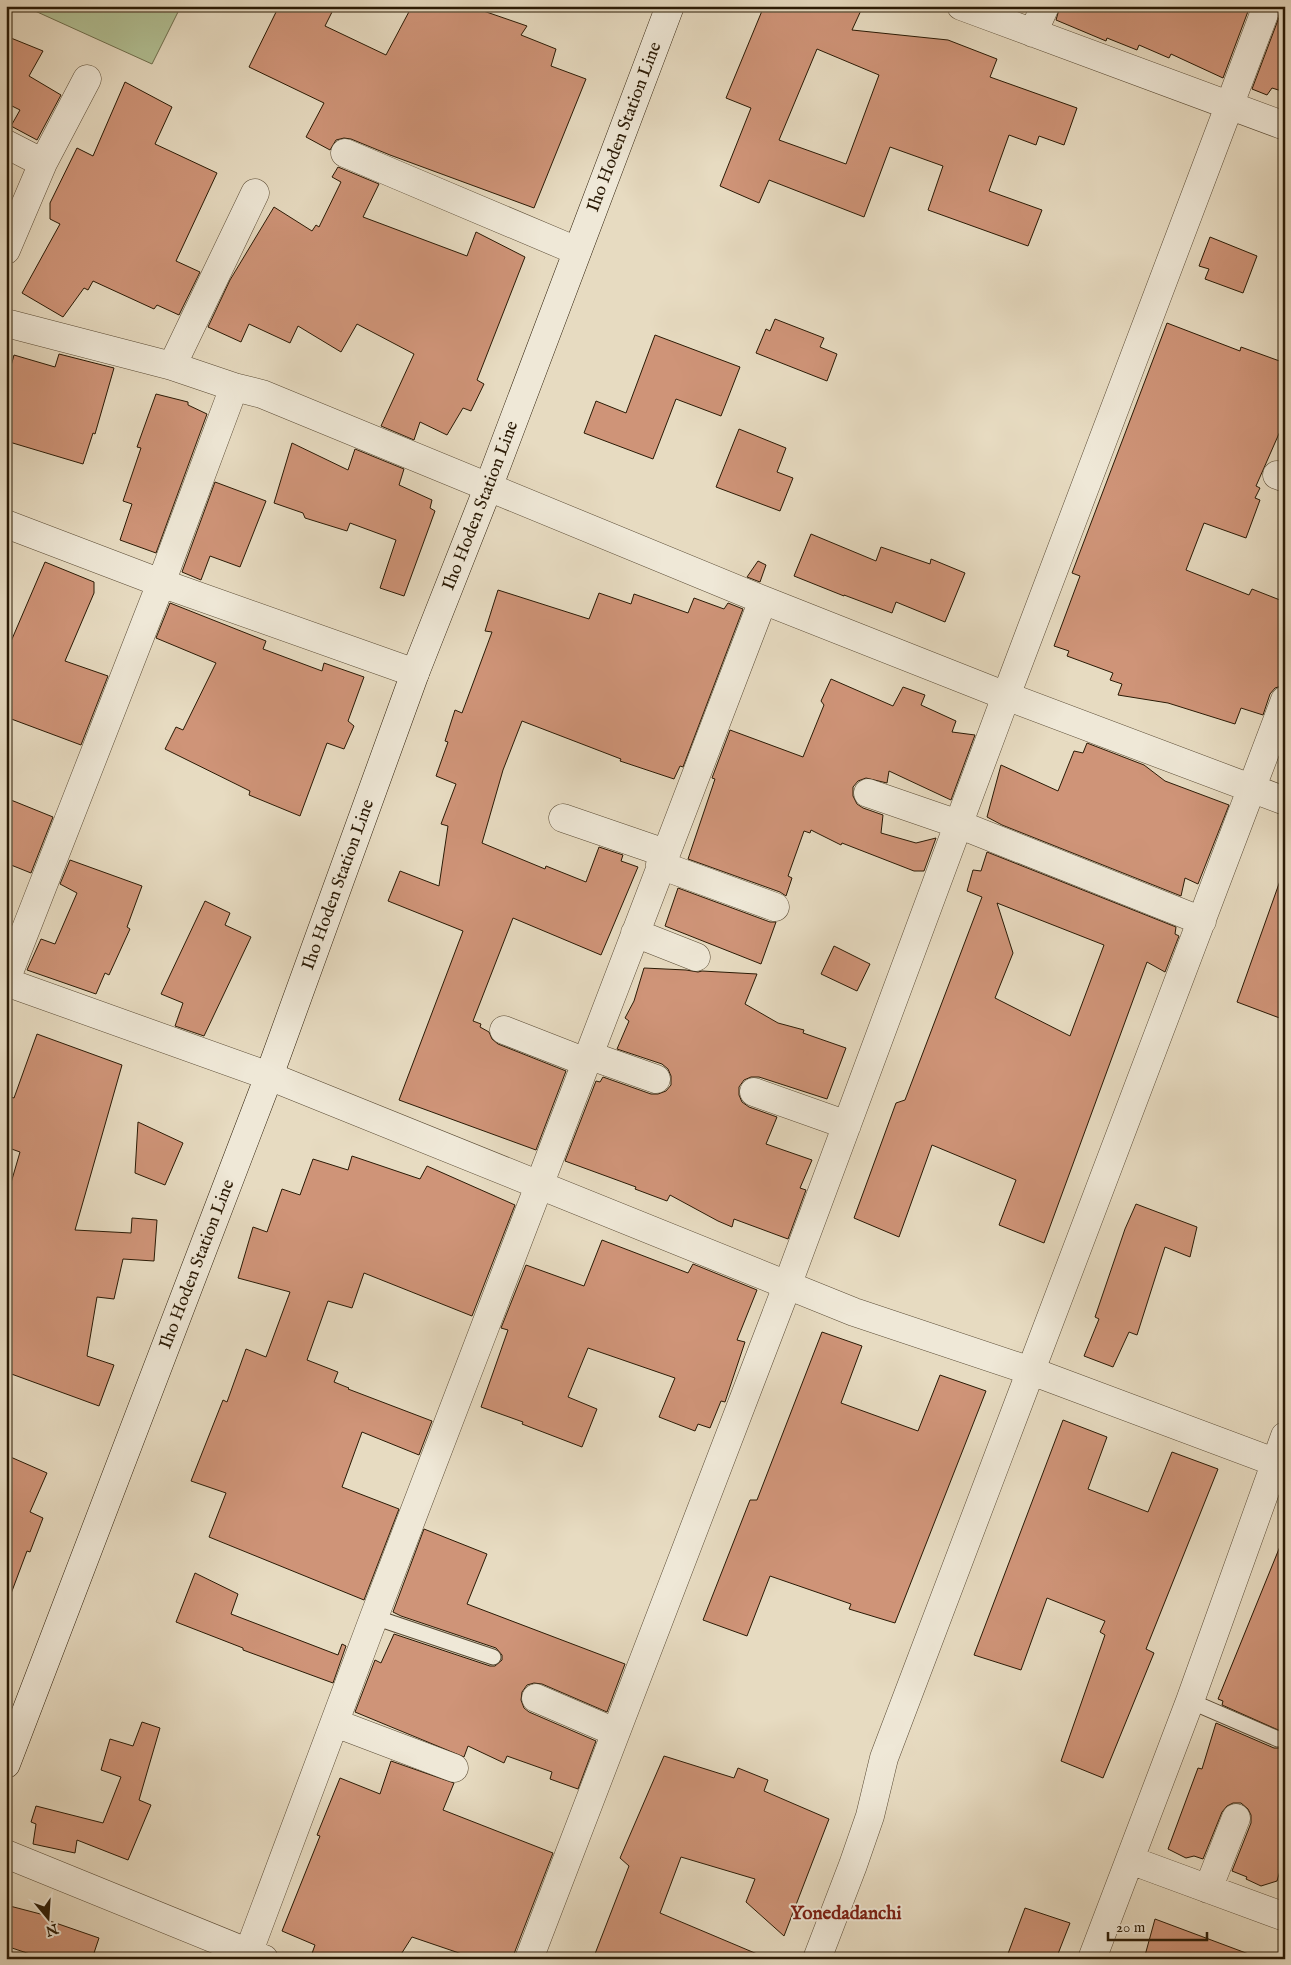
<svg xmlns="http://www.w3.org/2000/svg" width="1291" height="1965" viewBox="0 0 1291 1965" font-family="'IM FELL English',serif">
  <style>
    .grass { fill: #b2c195; stroke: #6e6e4d }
    .building { fill: #cf9478; stroke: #2a1a05; fill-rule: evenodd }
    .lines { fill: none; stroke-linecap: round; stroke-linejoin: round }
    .service-casing { stroke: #594a34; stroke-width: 17 }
    .minor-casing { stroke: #594a34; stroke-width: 29 }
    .secondary-casing { stroke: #2a1a05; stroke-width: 29 }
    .service { stroke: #efe8d7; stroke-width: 15 }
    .minor { stroke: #efe8d7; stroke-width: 28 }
    .secondary { stroke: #efe8d7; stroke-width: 28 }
    .labels { text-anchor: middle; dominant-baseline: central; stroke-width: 4; stroke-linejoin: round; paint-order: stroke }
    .street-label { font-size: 18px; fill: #2a1a05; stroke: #efe8d7 }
    .neighbourhood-label { font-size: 19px; font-weight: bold; fill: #7a1f14; stroke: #efe8d7 }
  </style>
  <rect width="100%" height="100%" fill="#e7dbc1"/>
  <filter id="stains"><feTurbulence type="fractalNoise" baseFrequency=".004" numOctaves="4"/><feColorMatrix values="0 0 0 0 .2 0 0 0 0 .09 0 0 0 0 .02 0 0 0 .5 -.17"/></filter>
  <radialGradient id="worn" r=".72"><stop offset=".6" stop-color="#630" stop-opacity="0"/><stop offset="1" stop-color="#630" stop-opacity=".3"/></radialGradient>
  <path class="grass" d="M 24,6 L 181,6 L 152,64 Z"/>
  <path class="building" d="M 279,6 L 335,6 L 325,26 L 386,55 L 412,6 L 469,6 L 527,26 L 521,35 L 556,49 L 551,66 L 586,79 L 534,208 L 390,155 L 351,139 L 344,138 L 336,140 L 330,150 L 306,137 L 324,103 L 249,67 Z
    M 764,6 L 863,6 L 852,30 L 948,40 L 997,59 L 990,77 L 1077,108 L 1064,145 L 1039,136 L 1036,145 L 1009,135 L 989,191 L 1042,210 L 1028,246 L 928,210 L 943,166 L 890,147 L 864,217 L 769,180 L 759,203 L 720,186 L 751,108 L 726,98 ZM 817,49 L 879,75 L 846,164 L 779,140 Z
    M 1060,6 L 1250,6 L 1223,78 L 1171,54 L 1169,58 L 1139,45 L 1137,50 L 1107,38 L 1106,41 L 1056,20 Z
    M 1281,12 L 1285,13 L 1285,92 L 1272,88 L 1267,95 L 1252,89 Z
    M 6,36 L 43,51 L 29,76 L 61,95 L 37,140 L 11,126 L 20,110 L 12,106 L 6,117 Z
    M 125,82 L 172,107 L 155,144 L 217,173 L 176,261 L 200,272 L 179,315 L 157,305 L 154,309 L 93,281 L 88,290 L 84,288 L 63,317 L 22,293 L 60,224 L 50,219 L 50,203 L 77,148 L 93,156 Z
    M 338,167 L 379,184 L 363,217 L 467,256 L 476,232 L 525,257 L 477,380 L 484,384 L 471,411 L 463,408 L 447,435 L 420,422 L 414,440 L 381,426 L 414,354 L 357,324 L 341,352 L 298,326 L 290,343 L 249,324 L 241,342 L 208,327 L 230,280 L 274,207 L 312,231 L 316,225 L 319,227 L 341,182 L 332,177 Z
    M 1210,237 L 1257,256 L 1243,293 L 1205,279 L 1209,269 L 1199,266 Z
    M 775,319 L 824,338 L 820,347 L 837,354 L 827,381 L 756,353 L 766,329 L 770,331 Z
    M 1167,323 L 1240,351 L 1241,347 L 1285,363 L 1285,420 L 1256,486 L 1260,488 L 1255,498 L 1260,500 L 1246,538 L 1204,523 L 1186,570 L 1249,595 L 1252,589 L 1285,602 L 1285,685 L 1275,688 L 1270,694 L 1263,715 L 1241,708 L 1235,724 L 1168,703 L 1118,695 L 1122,684 L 1110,680 L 1113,673 L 1067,656 L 1069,651 L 1054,646 L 1080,576 L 1072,573 Z
    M 655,335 L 740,367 L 721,416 L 676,399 L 653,459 L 584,433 L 596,401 L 626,413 Z
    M 59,354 L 114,368 L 95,434 L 93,433 L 83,464 L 6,441 L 6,384 L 14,355 L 55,367 Z
    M 156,394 L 188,402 L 188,405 L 207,414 L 156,553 L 120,540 L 132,504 L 123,501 L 141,448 L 137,447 Z
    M 739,429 L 786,448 L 777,472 L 793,478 L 780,511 L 716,487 Z
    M 292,443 L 348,470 L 355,449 L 404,469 L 399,485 L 432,500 L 430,508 L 435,511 L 404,596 L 380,588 L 396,540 L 350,523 L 347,531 L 305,518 L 303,513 L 274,503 Z
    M 215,482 L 266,501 L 240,567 L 210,556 L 201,580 L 182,572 Z
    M 811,534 L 876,561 L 881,547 L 930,564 L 931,559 L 965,573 L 945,622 L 896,602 L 892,613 L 844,595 L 844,596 L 794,576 Z
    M 758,561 L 766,565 L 760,582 L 747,577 Z
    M 45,562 L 94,582 L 94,593 L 65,661 L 108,676 L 81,745 L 6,717 L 6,653 Z
    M 498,590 L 589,619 L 599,593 L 631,604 L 634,594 L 688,613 L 694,598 L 724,609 L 728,603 L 743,609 L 683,767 L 680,766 L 674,779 L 620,761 L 621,759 L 522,721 L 503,770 L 482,843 L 545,869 L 546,866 L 586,882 L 599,847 L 623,855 L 621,861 L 638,867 L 601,955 L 513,918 L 473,1021 L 481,1024 L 480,1027 L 489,1032 L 492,1039 L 498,1044 L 566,1071 L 536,1150 L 399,1100 L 463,931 L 388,901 L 400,871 L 439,886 L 448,826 L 441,824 L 456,784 L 436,776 L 448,742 L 445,741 L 455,710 L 462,713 L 492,632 L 485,631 Z
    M 170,603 L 266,641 L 263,649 L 322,671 L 324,663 L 364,677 L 348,721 L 354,726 L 344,749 L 327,743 L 300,816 L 249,795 L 250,791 L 165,749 L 176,727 L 183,730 L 216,663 L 156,638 Z
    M 831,679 L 893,706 L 903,687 L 925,695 L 921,705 L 956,721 L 952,732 L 975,735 L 951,800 L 889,771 L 887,783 L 866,778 L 858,781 L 853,787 L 853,796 L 857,804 L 863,808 L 883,815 L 881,833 L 916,843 L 936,838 L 924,871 L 914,871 L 842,843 L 841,845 L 811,830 L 810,833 L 804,831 L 788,876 L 792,878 L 786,896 L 780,892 L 688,859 L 715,779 L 712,778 L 730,730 L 803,757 L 824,705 L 821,701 Z
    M 1087,743 L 1144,765 L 1165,781 L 1229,805 L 1198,884 L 1185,878 L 1181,896 L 1002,825 L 987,817 L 1001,765 L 1058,791 L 1074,751 L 1083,753 Z
    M 6,798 L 53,817 L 31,873 L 6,863 Z
    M 987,852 L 1176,927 L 1175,934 L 1179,936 L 1165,972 L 1147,962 L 1044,1243 L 999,1225 L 1016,1180 L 932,1145 L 899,1237 L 854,1218 L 896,1103 L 905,1100 L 982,897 L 967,891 L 973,870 L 981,871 ZM 997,903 L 1104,945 L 1070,1036 L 995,998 L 1013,953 Z
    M 70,860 L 142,886 L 127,927 L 130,929 L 109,975 L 105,973 L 96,994 L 27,970 L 41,939 L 55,944 L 77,893 L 60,884 Z
    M 1281,878 L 1285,879 L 1285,1020 L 1237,1002 Z
    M 678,888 L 770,922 L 776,922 L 761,964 L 665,926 Z
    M 205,901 L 230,913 L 225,925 L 251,937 L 204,1036 L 175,1026 L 183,1003 L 161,994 Z
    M 834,946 L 870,964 L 857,991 L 821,974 Z
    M 644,968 L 686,970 L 698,972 L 702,971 L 757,974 L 745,1004 L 778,1023 L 804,1030 L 803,1033 L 846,1048 L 827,1099 L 759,1077 L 751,1077 L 744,1080 L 739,1087 L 739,1095 L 742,1102 L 749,1107 L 777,1117 L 766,1144 L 812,1160 L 800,1188 L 806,1190 L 788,1239 L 734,1219 L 732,1227 L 718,1221 L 670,1195 L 667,1201 L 635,1189 L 636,1187 L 565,1161 L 596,1081 L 600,1082 L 603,1077 L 651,1094 L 658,1094 L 666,1091 L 671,1085 L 671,1076 L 668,1069 L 662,1064 L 617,1049 L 629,1021 L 625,1018 L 634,1001 Z
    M 37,1034 L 122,1065 L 75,1230 L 131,1233 L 132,1218 L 157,1220 L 154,1261 L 123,1259 L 114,1299 L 97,1297 L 87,1356 L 114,1365 L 99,1406 L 6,1372 L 6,1200 L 20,1152 L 6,1147 L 6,1095 L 14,1098 Z
    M 138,1122 L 183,1143 L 165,1185 L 135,1173 Z
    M 352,1156 L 420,1179 L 427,1166 L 515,1205 L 472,1316 L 364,1273 L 352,1308 L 328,1301 L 307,1360 L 338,1372 L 334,1382 L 349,1388 L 348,1389 L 432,1421 L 419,1455 L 362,1432 L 342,1487 L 399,1509 L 364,1600 L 209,1537 L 226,1493 L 191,1481 L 223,1400 L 227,1402 L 246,1349 L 266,1357 L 290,1292 L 238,1278 L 253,1227 L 267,1232 L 282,1189 L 300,1195 L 313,1159 L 348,1170 Z
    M 1136,1204 L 1197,1227 L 1190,1257 L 1165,1247 L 1137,1335 L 1129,1332 L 1113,1367 L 1084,1356 L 1099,1319 L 1095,1317 L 1125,1229 Z
    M 602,1240 L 688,1273 L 693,1264 L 757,1290 L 737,1340 L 745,1342 L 725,1402 L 721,1401 L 710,1428 L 698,1424 L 695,1431 L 659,1417 L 675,1378 L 588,1348 L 568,1397 L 597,1409 L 582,1447 L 522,1424 L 523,1422 L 481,1407 L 508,1330 L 501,1328 L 526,1265 L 584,1286 Z
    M 822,1332 L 862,1346 L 841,1403 L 918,1431 L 940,1375 L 986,1391 L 895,1623 L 849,1609 L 851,1604 L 770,1576 L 747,1636 L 703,1620 L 750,1500 L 757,1500 Z
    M 1063,1420 L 1107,1437 L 1088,1489 L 1148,1512 L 1172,1452 L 1218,1469 L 1146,1649 L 1154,1653 L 1103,1778 L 1061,1761 L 1105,1635 L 1100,1632 L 1105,1621 L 1047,1598 L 1021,1670 L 974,1655 Z
    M 6,1455 L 47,1473 L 30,1512 L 43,1518 L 30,1552 L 27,1551 L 9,1599 L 6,1599 Z
    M 424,1529 L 487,1554 L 467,1604 L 625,1664 L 607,1712 L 542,1684 L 534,1683 L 527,1685 L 522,1692 L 521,1700 L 524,1708 L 529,1712 L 596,1741 L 578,1789 L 550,1779 L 552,1772 L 507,1756 L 504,1763 L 468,1746 L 464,1757 L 355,1712 L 375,1660 L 381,1663 L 394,1634 L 490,1666 L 495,1666 L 502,1660 L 502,1655 L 496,1648 L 401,1616 L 393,1612 Z
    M 1283,1539 L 1285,1539 L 1285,1733 L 1222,1705 L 1223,1701 L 1218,1699 Z
    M 195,1573 L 238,1594 L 231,1614 L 338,1655 L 342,1644 L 346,1646 L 333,1683 L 243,1650 L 243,1648 L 176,1622 Z
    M 142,1722 L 160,1728 L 139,1800 L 151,1805 L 128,1860 L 77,1840 L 75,1853 L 33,1844 L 36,1824 L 31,1822 L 36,1806 L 103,1823 L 121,1777 L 101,1770 L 110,1739 L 133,1746 Z
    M 1216,1723 L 1274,1748 L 1280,1748 L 1285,1745 L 1285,1854 L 1277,1881 L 1261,1886 L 1246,1879 L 1247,1877 L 1232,1871 L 1251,1823 L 1251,1815 L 1248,1809 L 1241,1803 L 1233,1803 L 1227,1806 L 1222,1812 L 1203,1859 L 1194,1856 L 1186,1858 L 1168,1849 L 1198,1768 L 1202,1769 Z
    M 664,1756 L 734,1778 L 738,1768 L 768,1780 L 764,1791 L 829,1819 L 784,1936 L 746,1902 L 755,1879 L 681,1857 L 660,1913 L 769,1959 L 593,1959 L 629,1866 L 620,1858 Z
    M 391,1761 L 454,1783 L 443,1810 L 553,1853 L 512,1959 L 460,1959 L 462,1954 L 412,1937 L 398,1959 L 310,1959 L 315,1945 L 282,1931 L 320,1836 L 317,1835 L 340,1778 L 380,1794 Z
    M 6,1905 L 48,1916 L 47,1920 L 99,1938 L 92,1959 L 45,1959 L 6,1946 Z
    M 1025,1908 L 1070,1923 L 1056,1959 L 1006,1959 Z
    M 1155,1919 L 1254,1956 L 1254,1959 L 1144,1959 Z"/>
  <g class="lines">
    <defs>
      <path id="service" d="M 374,1617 L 493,1657
        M 1190,1701 L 1278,1739"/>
      <path id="minor" d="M 961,6 L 1285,126
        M 1033,33 L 1045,6
        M 6,144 L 43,163 L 6,250
        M 345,153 L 577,251
        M 43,163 L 87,79
        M 6,323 L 172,366 L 234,387 L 262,394 L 763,600 L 1006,696 L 1285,801
        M 172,366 L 255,193
        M 1277,475 L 1285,478
        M 6,524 L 161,583 L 415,673
        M 868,793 L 958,824 L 1202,921
        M 563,818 L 665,853
        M 660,865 L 775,907
        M 635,933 L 696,957
        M 6,980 L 161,583 L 234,387
        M 6,982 L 269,1076 L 854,1312 L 1031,1371 L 1285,1466
        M 504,1030 L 586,1062
        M 588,1055 L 656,1079
        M 754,1092 L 847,1125
        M 536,1698 L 615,1732
        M 335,1723 L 454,1768
        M 6,1854 L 264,1959
        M 1130,1860 L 1285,1917
        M 1208,1889 L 1236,1818
        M 246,1959 L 374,1617 L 763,600
        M 529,1959 L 787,1286 L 1006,696 L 1267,6
        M 817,1959 L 853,1865 L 870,1816 L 884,1758 L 1285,700
        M 1092,1959 L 1190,1701 L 1285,1436"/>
      <g id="secondary">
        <path id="s1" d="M 6,1764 L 269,1076 L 415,673 L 488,488 L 670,6"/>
      </g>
    </defs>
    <use href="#service" class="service-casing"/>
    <use href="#minor" class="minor-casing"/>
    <use href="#secondary" class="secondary-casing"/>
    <use href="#service" class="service"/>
    <use href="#minor" class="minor"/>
    <use href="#secondary" class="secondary"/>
  </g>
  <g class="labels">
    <g class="street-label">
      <text stroke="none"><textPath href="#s1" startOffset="1750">Iho Hoden Station Line</textPath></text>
      <text stroke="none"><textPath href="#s1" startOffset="1345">Iho Hoden Station Line</textPath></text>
      <text stroke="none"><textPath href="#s1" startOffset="940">Iho Hoden Station Line</textPath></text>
      <text stroke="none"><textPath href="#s1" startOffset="535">Iho Hoden Station Line</textPath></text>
    </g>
    <g class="neighbourhood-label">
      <text x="846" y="1914">Yonedadanchi</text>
    </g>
  </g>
  <rect width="1291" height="1965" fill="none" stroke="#e7dbc1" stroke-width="25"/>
  <rect x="8" y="8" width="1276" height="1950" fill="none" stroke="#2a1a05" stroke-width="2.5"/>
  <rect x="12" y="12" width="1266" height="1940" fill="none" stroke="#2a1a05"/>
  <g transform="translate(48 1918) rotate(162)" stroke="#efe8d7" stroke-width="4" paint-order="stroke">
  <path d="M0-4L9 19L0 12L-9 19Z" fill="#2a1a05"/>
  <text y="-8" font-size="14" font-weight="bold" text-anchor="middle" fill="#2a1a05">N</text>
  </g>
  <path d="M1108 1932v8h99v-8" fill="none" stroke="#2a1a05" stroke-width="2.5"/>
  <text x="1116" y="1932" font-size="15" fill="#2a1a05" stroke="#efe8d7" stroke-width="4" paint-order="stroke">20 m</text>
  <rect width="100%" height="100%" filter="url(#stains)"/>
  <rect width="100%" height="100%" fill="url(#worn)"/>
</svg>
